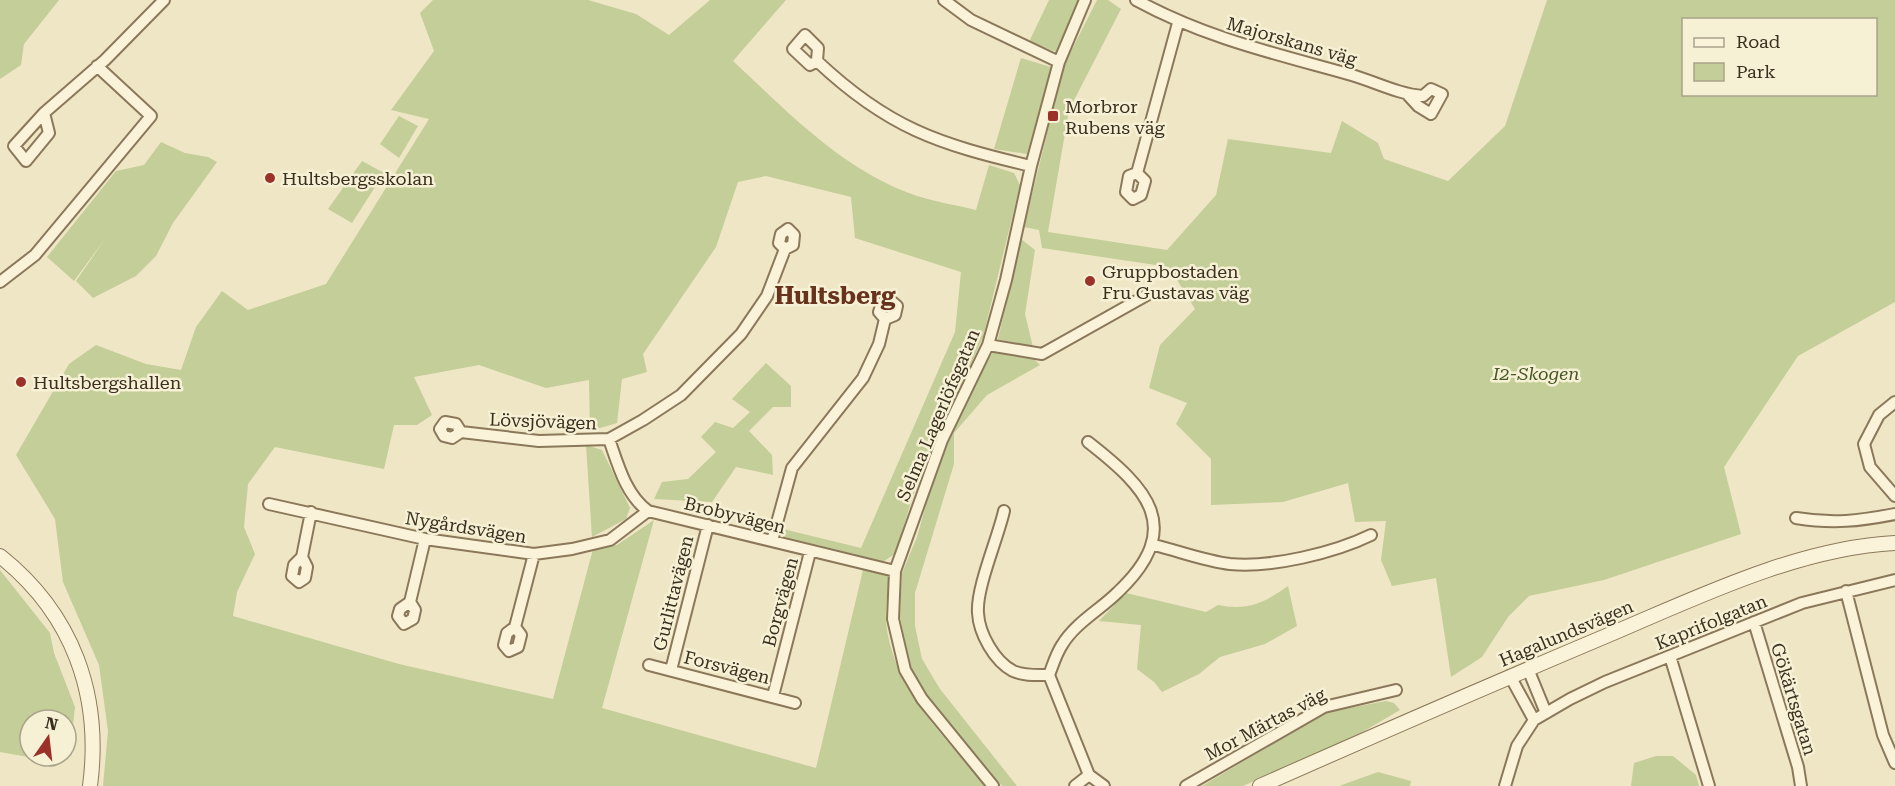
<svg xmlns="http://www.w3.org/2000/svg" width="1895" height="786" viewBox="0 0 1895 786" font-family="'Roboto Serif',serif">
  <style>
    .green { fill: #c3ce98; fill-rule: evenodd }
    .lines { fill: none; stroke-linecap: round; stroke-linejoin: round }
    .minor-casing { stroke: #8b785a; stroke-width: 14 }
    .tertiary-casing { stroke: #8b785a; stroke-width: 16 }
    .minor { stroke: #faf3d9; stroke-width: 10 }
    .tertiary { stroke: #faf3d9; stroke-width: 14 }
    .poi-dot { fill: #9b3229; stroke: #f6f0d5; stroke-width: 2 }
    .labels { text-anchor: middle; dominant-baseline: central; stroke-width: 5; stroke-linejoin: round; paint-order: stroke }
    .street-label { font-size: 18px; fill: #3b2f1f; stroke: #f6f0d5 }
    .poi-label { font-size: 18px; fill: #3b2f1f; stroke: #f6f0d5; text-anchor: start }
    .park-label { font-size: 18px; font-style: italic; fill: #465825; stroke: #f6f0d5 }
    .district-label { font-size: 24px; font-weight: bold; fill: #68331d; stroke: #f6f0d5 }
  </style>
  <rect width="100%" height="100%" fill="#efe6c5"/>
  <path class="green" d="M 0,0 L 59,0 L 24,44 L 21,65 L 0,79 Z
    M 433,0 L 588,0 L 636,14 L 669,35 L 710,0 L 786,0 L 733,61 C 789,113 843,171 917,196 C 936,202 956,205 976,210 L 989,165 L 1014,173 L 1020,185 L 983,337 L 916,486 L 895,554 L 881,563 L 783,538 L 783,529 L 861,548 L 955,332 L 961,272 L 855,238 L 851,197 L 766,176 L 738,182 L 716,247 L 643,354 L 647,372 L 622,379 L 617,423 L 590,431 L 589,380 L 546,388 L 479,365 L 414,377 L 432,415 L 417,425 L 394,425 L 384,469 L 275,447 L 248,484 L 244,527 L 255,554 L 237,592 L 233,616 L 399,664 L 553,699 L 593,549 L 617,545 L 654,520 L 602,708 L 816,768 L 863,570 L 889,576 C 888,591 885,607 886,622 C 893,690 945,737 986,786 L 103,786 L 108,731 L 99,665 L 63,582 L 55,519 L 16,455 L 69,364 L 96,345 L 146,364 L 181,370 L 196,327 L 222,291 L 248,310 L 326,284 L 429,119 L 391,110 L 434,51 L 420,13 Z
    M 1049,0 L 1081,0 L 1057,52 L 1029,42 Z
    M 1097,0 L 1108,0 L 1121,9 L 1069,110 L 1048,232 L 1167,250 L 1216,195 L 1228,139 L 1331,153 L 1342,121 L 1378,143 L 1384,159 L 1448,181 L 1505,126 L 1547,0 L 1895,0 L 1895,302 L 1798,356 L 1724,467 L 1741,534 L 1604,580 L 1529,596 L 1508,617 L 1482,657 L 1451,677 L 1436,578 L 1392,586 L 1381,560 L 1386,521 L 1355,522 L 1348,483 L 1283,502 L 1211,505 L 1211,459 L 1176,424 L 1187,403 L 1149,388 L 1160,345 L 1195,309 L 1169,267 L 1042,248 L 1039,230 L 1024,227 L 1064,65 ZM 1684,20 L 1876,20 L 1876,94 L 1684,94 Z
    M 1021,58 L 1051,67 L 1027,154 L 994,149 Z
    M 399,116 L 418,126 L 399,158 L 380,144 Z
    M 161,142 L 185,153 L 208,157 L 217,162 L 173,223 L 156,256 L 136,276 L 93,298 L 76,281 L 107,236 L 74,281 L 47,257 L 116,171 L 144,165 Z
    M 362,161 L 384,173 L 352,223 L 328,209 Z
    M 1021,239 L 1035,250 L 1025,314 L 1033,347 L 998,339 Z
    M 993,352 L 1034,359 L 1040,365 L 987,395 L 954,433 L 954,464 L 915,593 L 915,626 L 922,659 L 940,689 L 1017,786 L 1002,786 L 926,696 L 911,668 L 900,617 L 902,573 L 917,537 L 939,458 L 950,427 Z
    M 766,363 L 791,386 L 791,407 L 773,407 L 749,431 L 772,455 L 773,475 L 736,467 L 712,502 L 654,499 L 662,482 L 688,479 L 716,452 L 701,437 L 715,422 L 733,428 L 750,412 L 732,399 Z
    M 586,445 L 602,450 L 630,508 L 626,519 L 592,537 Z
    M 0,570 L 50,633 L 54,653 L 75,707 L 70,753 L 66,752 L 66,720 L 30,720 L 30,755 L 28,757 L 0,752 Z
    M 1288,586 L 1297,626 L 1265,644 L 1220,657 L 1199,674 L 1162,692 L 1154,682 L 1137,669 L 1141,625 L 1099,621 L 1126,593 L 1206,612 L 1218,605 C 1248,611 1264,603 1288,586 Z
    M 1386,701 L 1394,703 L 1400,710 L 1359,734 L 1243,786 L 1202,786 L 1327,712 Z
    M 1656,756 L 1673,756 L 1696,775 L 1699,786 L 1631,786 L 1634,763 Z
    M 1378,772 L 1411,781 L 1410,786 L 1339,786 Z"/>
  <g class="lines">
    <defs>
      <path id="minor" d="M 944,0 L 971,20 L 1059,62
        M 1136,0 C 1206,38 1273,53 1348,74 C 1374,81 1397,94 1423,96 L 1431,89 L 1442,94 L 1431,114 L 1418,106 L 1408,95
        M 817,61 L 810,65 L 793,49 L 805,35 L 818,48 L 817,61 C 888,128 938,144 1031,166
        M 44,113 L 49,133 L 26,161 L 14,146 L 44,113 L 105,60 L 164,0
        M 1137,173 L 1145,181 L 1141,195 L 1133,199 L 1126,192 L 1129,176 L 1137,173 L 1178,23
        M 0,282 L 35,255 L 151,116 L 97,66
        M 988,345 L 1042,354 L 1147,295
        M 1895,402 L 1879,415 L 1864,444 L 1870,467 L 1895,496
        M 461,432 L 452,438 L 444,436 L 440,429 L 445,422 L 456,424 L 461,432 L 539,441 L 609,439 L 643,420 L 681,395 L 741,334 L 767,296 L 785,249 L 793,245 L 794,235 L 788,229 L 781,234 L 779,243 L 785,249
        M 609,439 C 618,465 626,495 648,511 L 895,571
        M 1088,442 C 1147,488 1186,528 1118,592 C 1100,610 1075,623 1062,645 C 1056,654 1053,665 1049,675 L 1089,775 L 1104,786
        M 269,504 L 425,539 L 534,554 L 572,549 L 610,540 L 648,511
        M 1004,511 C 998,538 976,588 978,613 C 979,633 994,661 1013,671 C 1024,676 1037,675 1049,675
        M 1796,518 C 1833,524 1859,521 1895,514
        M 772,541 L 792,468 L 863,378 L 879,344 L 885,319 L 895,315 L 897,306 L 890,300 L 882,303 L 879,312 L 885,319
        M 1154,545 C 1179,551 1205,561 1230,564 C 1271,568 1334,553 1371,535
        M 302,557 L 307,567 L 305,578 L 299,582 L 292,576 L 294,565 L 302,557 L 311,512
        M 1846,591 L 1883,735 L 1895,763
        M 410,602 L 415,610 L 413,619 L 404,624 L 398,616 L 400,609 L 410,602 L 425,539
        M 1754,622 L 1798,767 L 1801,786
        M 515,627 L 507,633 L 504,645 L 509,651 L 518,647 L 521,635 L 515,627 L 534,554
        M 1670,656 L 1709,786
        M 649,665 L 795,703
        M 1528,669 L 1546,713
        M 671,670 L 708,525
        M 1510,676 L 1534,720
        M 773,696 L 810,552
        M 993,786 L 922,699 L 905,670 L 893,619 L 895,571 L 942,440 L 988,345 L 1006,280 L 1031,166 L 1059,62 L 1085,0
        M 1075,786 L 1089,775
        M 1186,786 L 1324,707 L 1396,690
        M 1505,786 L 1517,746 L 1534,720 L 1570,699 L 1605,682 L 1802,603 L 1895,580"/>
      <path id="tertiary" d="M 0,556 C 73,614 102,695 90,786
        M 1260,786 C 1375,735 1490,685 1606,636 C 1696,598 1797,548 1895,543"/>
    </defs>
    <use href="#minor" class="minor-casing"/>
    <use href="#tertiary" class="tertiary-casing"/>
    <use href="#minor" class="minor"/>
    <use href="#tertiary" class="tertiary"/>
  </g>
  <g class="poi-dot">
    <rect x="1047" y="110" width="12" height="12" rx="3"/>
    <circle cx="270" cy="178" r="6"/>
    <circle cx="1090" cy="281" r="6"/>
    <circle cx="21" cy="382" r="6"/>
  </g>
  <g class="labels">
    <g class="street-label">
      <text transform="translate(1292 41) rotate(16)">Majorskans väg</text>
      <text transform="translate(938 415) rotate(-67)">Selma Lagerlöfsgatan</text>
      <text transform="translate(543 421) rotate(2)">Lövsjövägen</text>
      <text transform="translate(735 515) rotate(14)">Brobyvägen</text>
      <text transform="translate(466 527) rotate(9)">Nygårdsvägen</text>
      <text transform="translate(673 593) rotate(-76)">Gurlittavägen</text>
      <text transform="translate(780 602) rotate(-75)">Borgvägen</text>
      <text transform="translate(1711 622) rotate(-22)">Kaprifolgatan</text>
      <text transform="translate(1566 633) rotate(-23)">Hagalundsvägen</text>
      <text transform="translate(727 667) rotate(14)">Forsvägen</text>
      <text transform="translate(1794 699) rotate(73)">Gökärtsgatan</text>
      <text transform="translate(1265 724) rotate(-28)">Mor Märtas väg</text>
    </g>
    <g class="poi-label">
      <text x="1065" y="106">Morbror<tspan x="1065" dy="21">Rubens väg</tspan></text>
      <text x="282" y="178">Hultsbergsskolan</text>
      <text x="1102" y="271">Gruppbostaden<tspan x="1102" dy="21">Fru Gustavas väg</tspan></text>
      <text x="33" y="382">Hultsbergshallen</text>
    </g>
    <g class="park-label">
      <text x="1536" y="373">I2-Skogen</text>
    </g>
    <g class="district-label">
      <text x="835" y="296">Hultsberg</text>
    </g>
  </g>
  <rect x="1682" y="18" width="195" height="78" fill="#f6f0d5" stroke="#aba38c" stroke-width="1.5"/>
  <rect x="1694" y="38" width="30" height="9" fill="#faf3d9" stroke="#aba38c" stroke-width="1.5"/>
  <text x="1736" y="48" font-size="18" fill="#3b2f1f">Road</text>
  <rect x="1694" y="63" width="30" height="18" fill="#c3ce98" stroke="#aba38c" stroke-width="1.5"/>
  <text x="1736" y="78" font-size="18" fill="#3b2f1f">Park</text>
  <g transform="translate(48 738) rotate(14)"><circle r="28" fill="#f6f0d5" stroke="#aba38c" stroke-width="1.5"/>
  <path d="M0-4.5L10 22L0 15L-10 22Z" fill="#9b3229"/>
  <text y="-9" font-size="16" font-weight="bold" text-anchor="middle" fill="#3b2f1f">N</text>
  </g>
</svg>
